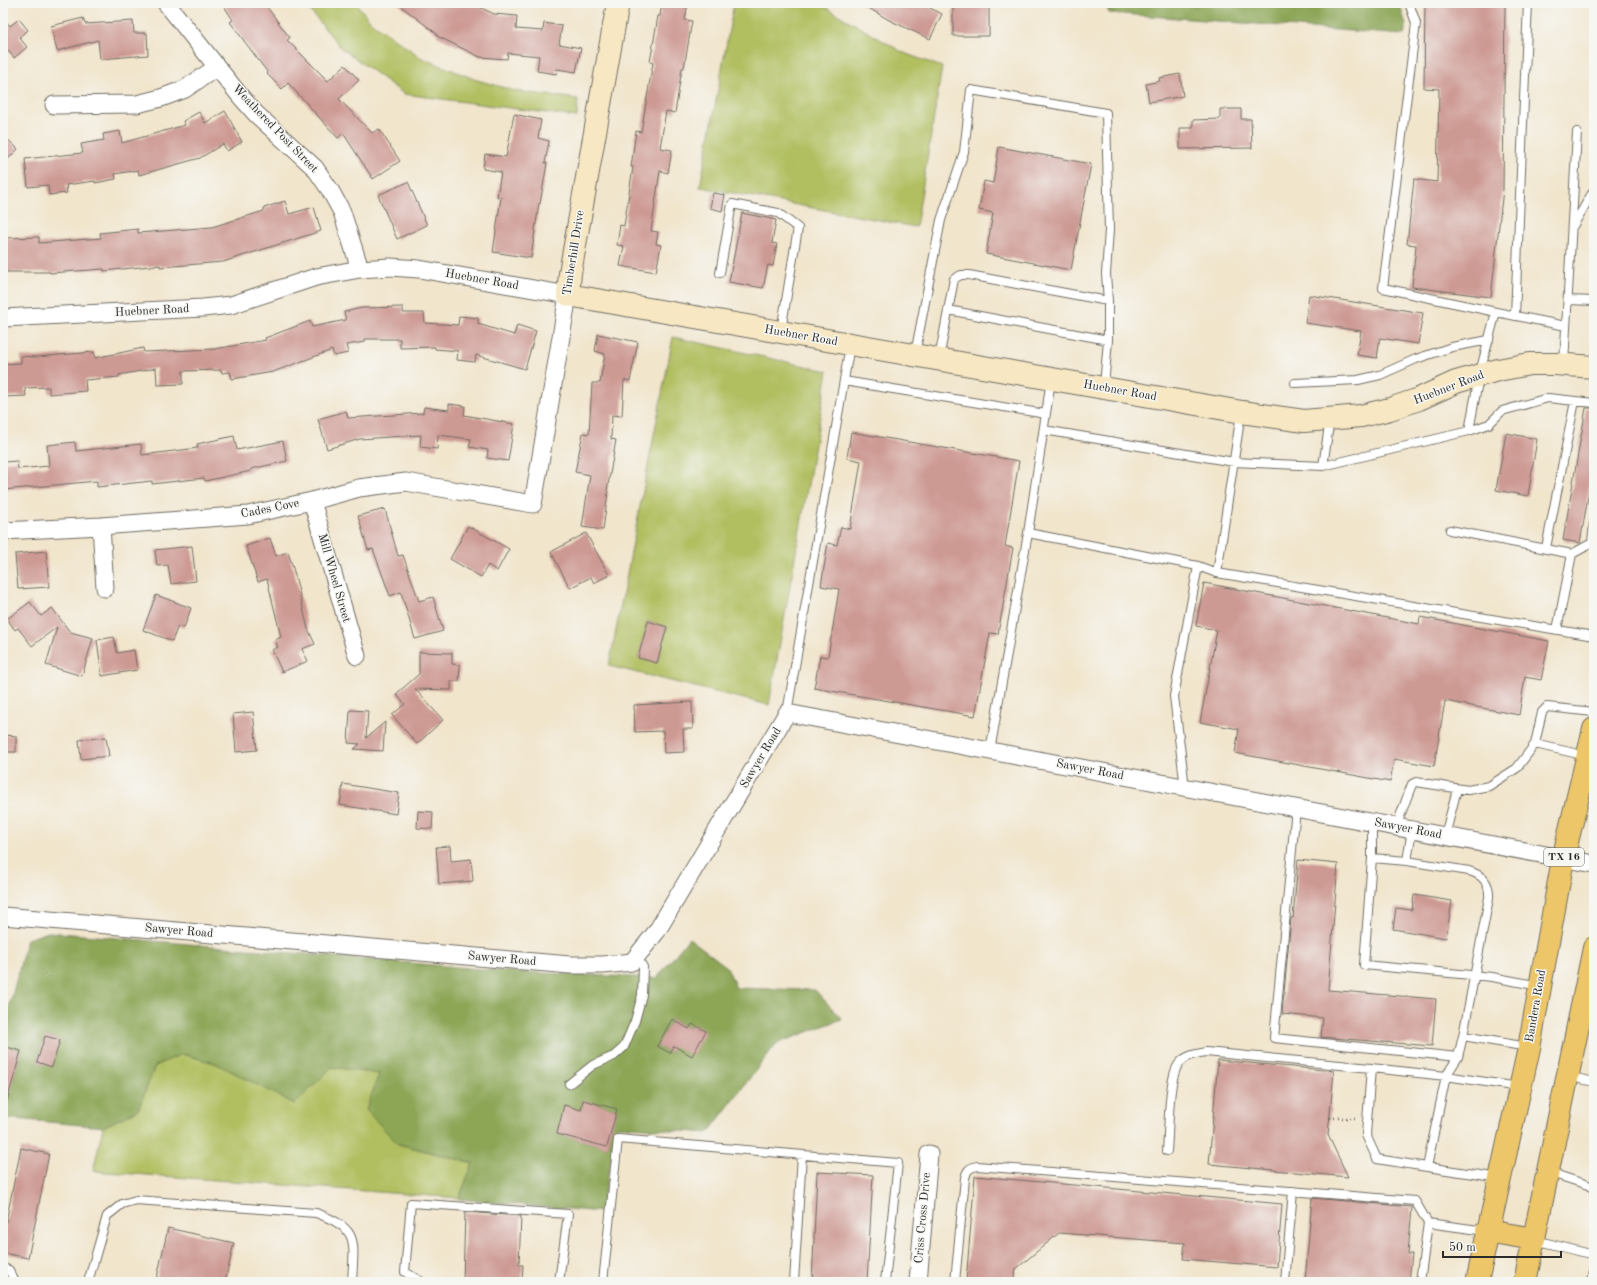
<svg xmlns="http://www.w3.org/2000/svg" width="1597" height="1285" viewBox="0 0 1597 1285" font-family="'Old Standard TT',serif">
  <style>
    .green { fill: #b1bf61; stroke: #6e7546; fill-rule: evenodd }
    .forest { fill: #8ca657; stroke: #5c6841; fill-rule: evenodd }
    .building { fill: #cd9993 }
    .lines { fill: none; stroke-linecap: round; stroke-linejoin: round }
    .lane-casing { stroke: #706c63; stroke-width: 10 }
    .street-casing { stroke: #706c63; stroke-width: 19 }
    .secondary-casing { stroke: #706c63; stroke-width: 24 }
    .primary-casing { stroke: #706c63; stroke-width: 24 }
    .path { stroke: #706c63; stroke-width: 2.5; stroke-dasharray: 1 3; stroke-linecap: butt }
    .lane { stroke: #fff; stroke-width: 8 }
    .street { stroke: #fff; stroke-width: 17 }
    .secondary { stroke: #f7e8c3; stroke-width: 22 }
    .primary { stroke: #ecc669; stroke-width: 22 }
    .labels { text-anchor: middle; dominant-baseline: central; stroke-width: 3; stroke-linejoin: round; paint-order: stroke }
    .shield { fill: #f6f6f2; stroke: #686867; stroke-width: 1 }
    .shield-label { font-size: 11px; font-weight: bold; fill: #2b2b2b }
    .street-label { font-size: 12px; fill: #2b2b2b; stroke: #f6f6f2 }
  </style>
  <rect width="100%" height="100%" fill="#f6f6f2"/>
  <filter id="ink" filterUnits="userSpaceOnUse"><feTurbulence type="fractalNoise" baseFrequency=".025" numOctaves="2"/><feDisplacementMap in="SourceGraphic" scale="8" xChannelSelector="R" yChannelSelector="G"/><feConvolveMatrix kernelMatrix="1 2 1 2 8 2 1 2 1" color-interpolation-filters="sRGB"/></filter>
  <filter id="wash" filterUnits="userSpaceOnUse"><feTurbulence type="fractalNoise" baseFrequency=".012" numOctaves="4" result="noise"/><feDisplacementMap in="SourceGraphic" scale="16" xChannelSelector="R" yChannelSelector="G"/><feGaussianBlur stdDeviation="0.9" result="paint"/><feColorMatrix in="noise" values="0 0 0 0 0 0 0 0 0 0 0 0 0 0 0 0 0 1.4 0 .05"/><feComposite in="paint" operator="in"/></filter>
  <g filter="url(#wash)">
    <rect width="100%" height="100%" fill="#f1e5cc"/>
    <path class="green" d="M 304,3 L 356,3 L 372,23 L 422,58 L 477,80 L 516,91 L 578,99 L 577,117 L 404,94 L 341,48 Z
      M 734,3 L 818,3 L 904,53 L 942,67 L 916,227 L 700,187 Z
      M 673,337 L 828,371 L 769,705 L 609,666 ZM 648,621 L 667,627 L 657,663 L 638,658 Z
      M 182,1054 L 215,1063 L 295,1104 L 332,1067 L 380,1074 L 398,1144 L 473,1163 L 459,1198 L 93,1171 L 103,1127 L 138,1110 L 155,1066 Z"/>
    <path class="forest" d="M 1105,3 L 1399,3 L 1406,24 L 1404,35 L 1109,13 Z
      M 48,932 L 515,972 L 657,978 L 689,938 L 727,967 L 736,988 L 815,990 L 842,1019 L 776,1044 L 708,1133 L 617,1126 L 601,1212 L 459,1199 L 473,1163 L 398,1144 L 366,1110 L 379,1074 L 332,1067 L 295,1104 L 215,1063 L 182,1054 L 155,1066 L 138,1110 L 103,1127 L 3,1118 L 3,1077 L 13,1080 L 21,1051 L 4,1046 L 3,1048 L 3,1030 L 27,939 ZM 672,1019 L 689,1029 L 692,1024 L 706,1031 L 674,1046 L 670,1053 L 657,1046 ZM 45,1036 L 59,1040 L 52,1066 L 37,1062 ZM 583,1100 L 617,1109 L 607,1147 L 557,1134 L 564,1105 L 581,1110 Z"/>
    <g id="blocks">
      <path class="building" d="M 222,3 L 264,3 L 290,38 L 287,40 L 328,81 L 345,65 L 359,80 L 339,99 L 372,133 L 379,129 L 400,161 L 373,179 L 343,133 L 338,138 L 288,83 L 282,89 L 267,74 L 268,73 L 230,22 L 233,20 Z
        M 397,3 L 471,3 L 494,14 L 517,16 L 516,29 L 543,31 L 544,23 L 562,26 L 559,44 L 581,48 L 576,72 L 557,69 L 556,74 L 537,71 L 539,56 L 508,53 L 507,59 L 480,57 L 437,36 L 437,34 Z
        M 662,3 L 688,3 L 685,20 L 692,21 L 684,68 L 682,68 L 675,113 L 666,111 L 660,148 L 672,150 L 668,173 L 660,171 L 651,231 L 658,232 L 656,244 L 661,245 L 656,272 L 620,266 L 624,246 L 617,245 L 620,225 L 624,226 L 633,167 L 631,167 L 636,131 L 641,132 L 653,63 L 650,62 L 658,16 L 660,16 Z
        M 860,3 L 926,3 L 924,7 L 928,7 L 942,14 L 930,39 L 889,20 Z
        M 1425,3 L 1505,3 L 1503,189 L 1491,297 L 1412,287 L 1416,245 L 1407,244 L 1414,179 L 1437,182 L 1439,89 L 1424,88 Z
        M 953,7 L 989,7 L 989,36 L 953,36 Z
        M 3,18 L 10,26 L 19,19 L 28,30 L 19,37 L 27,47 L 14,58 L 3,44 Z
        M 83,18 L 85,24 L 133,21 L 134,33 L 147,33 L 148,55 L 100,59 L 98,40 L 57,51 L 51,26 Z
        M 1180,74 L 1183,96 L 1149,102 L 1146,84 L 1160,81 L 1159,78 Z
        M 1220,109 L 1241,109 L 1241,119 L 1251,119 L 1252,148 L 1180,149 L 1180,128 L 1193,128 L 1193,120 L 1220,119 Z
        M 225,111 L 242,142 L 227,151 L 223,144 L 200,158 L 139,175 L 138,170 L 115,174 L 116,179 L 95,183 L 95,181 L 66,185 L 67,193 L 49,195 L 48,185 L 28,187 L 25,159 L 83,153 L 81,144 L 104,140 L 103,134 L 120,131 L 122,143 L 185,125 L 183,121 L 199,112 L 205,123 Z
        M 514,114 L 541,120 L 538,138 L 549,141 L 545,163 L 547,163 L 540,204 L 539,203 L 531,258 L 493,252 L 501,197 L 497,197 L 501,172 L 483,169 L 485,154 L 506,157 Z
        M 3,135 L 18,149 L 3,164 Z
        M 999,147 L 1091,164 L 1071,270 L 986,254 L 993,213 L 979,210 L 984,181 L 993,183 Z
        M 408,182 L 427,225 L 397,239 L 378,195 Z
        M 713,193 L 725,195 L 722,211 L 710,208 Z
        M 285,201 L 289,214 L 314,207 L 321,231 L 223,262 L 160,267 L 160,265 L 104,271 L 104,269 L 50,273 L 50,272 L 3,272 L 3,238 L 39,237 L 39,243 L 101,238 L 100,233 L 138,229 L 138,233 L 212,227 L 264,211 L 264,208 Z
        M 742,213 L 776,220 L 772,243 L 777,244 L 773,266 L 768,265 L 763,288 L 729,282 Z
        M 1309,295 L 1423,313 L 1418,344 L 1380,338 L 1377,358 L 1357,355 L 1361,331 L 1305,323 Z
        M 403,307 L 403,313 L 424,313 L 425,323 L 458,325 L 459,316 L 478,318 L 478,324 L 514,335 L 517,325 L 536,331 L 525,369 L 476,355 L 475,362 L 457,360 L 458,351 L 435,349 L 435,347 L 400,348 L 400,339 L 365,339 L 365,342 L 346,345 L 348,353 L 334,356 L 332,350 L 273,372 L 232,379 L 230,372 L 222,373 L 221,370 L 183,371 L 183,384 L 157,385 L 156,368 L 119,375 L 119,377 L 85,380 L 86,391 L 49,394 L 49,387 L 25,388 L 26,396 L 3,397 L 3,364 L 21,363 L 21,356 L 36,357 L 94,352 L 95,358 L 143,348 L 144,352 L 215,349 L 266,340 L 265,338 L 310,321 L 312,327 L 346,320 L 344,312 L 362,308 Z
        M 598,334 L 638,342 L 630,381 L 624,380 L 622,416 L 612,415 L 611,439 L 616,440 L 607,491 L 608,492 L 603,530 L 582,527 L 590,475 L 575,472 L 583,433 L 589,434 L 592,383 L 600,383 L 605,354 L 595,351 Z
        M 449,404 L 465,406 L 464,415 L 514,424 L 508,461 L 487,458 L 488,450 L 469,447 L 471,439 L 438,435 L 437,449 L 420,447 L 421,435 L 360,439 L 327,449 L 318,419 L 346,411 L 348,418 L 423,413 L 424,407 L 449,410 Z
        M 1586,408 L 1594,408 L 1594,462 L 1580,543 L 1563,540 Z
        M 851,432 L 1019,461 L 1005,546 L 1013,548 L 998,634 L 990,633 L 975,716 L 814,688 L 820,656 L 828,657 L 839,589 L 821,586 L 828,543 L 837,545 L 841,527 L 850,529 L 861,461 L 847,458 Z
        M 1506,433 L 1537,439 L 1528,496 L 1496,490 Z
        M 234,436 L 237,450 L 283,441 L 287,461 L 251,469 L 251,471 L 205,481 L 204,478 L 152,484 L 152,481 L 97,487 L 97,481 L 3,490 L 3,469 L 5,469 L 4,462 L 17,461 L 18,469 L 49,466 L 47,445 L 75,442 L 76,451 L 141,444 L 142,455 L 198,448 L 197,444 Z
        M 385,509 L 398,556 L 403,555 L 419,601 L 433,597 L 443,631 L 415,639 L 401,592 L 390,596 L 373,549 L 368,550 L 358,516 Z
        M 468,526 L 509,549 L 497,571 L 488,565 L 481,577 L 450,559 Z
        M 586,533 L 609,575 L 594,583 L 591,577 L 570,588 L 551,552 Z
        M 270,538 L 276,556 L 288,552 L 295,575 L 308,629 L 315,644 L 302,649 L 308,661 L 282,672 L 272,650 L 278,647 L 275,640 L 281,637 L 267,579 L 258,582 L 246,546 Z
        M 192,546 L 196,581 L 171,584 L 168,565 L 157,566 L 155,550 Z
        M 46,551 L 49,587 L 18,589 L 15,554 Z
        M 1204,583 L 1419,624 L 1420,617 L 1549,641 L 1541,680 L 1525,677 L 1519,715 L 1445,701 L 1434,766 L 1394,759 L 1390,782 L 1235,753 L 1239,729 L 1200,722 L 1217,630 L 1196,626 Z
        M 156,595 L 191,608 L 184,628 L 178,626 L 172,641 L 143,630 Z
        M 30,602 L 41,616 L 52,608 L 70,632 L 93,638 L 82,676 L 46,665 L 57,627 L 32,646 L 18,628 L 15,630 L 7,619 Z
        M 648,621 L 667,627 L 657,663 L 638,658 Z
        M 114,637 L 117,653 L 134,650 L 137,670 L 102,676 L 97,640 Z
        M 419,652 L 452,653 L 452,664 L 460,665 L 459,681 L 451,681 L 451,690 L 415,689 L 443,720 L 417,744 L 392,715 L 405,704 L 396,694 L 419,674 Z
        M 692,702 L 693,729 L 683,729 L 684,752 L 664,753 L 663,731 L 635,732 L 634,705 Z
        M 350,710 L 368,711 L 366,738 L 385,722 L 383,751 L 354,749 L 360,744 L 348,743 Z
        M 253,712 L 257,750 L 236,752 L 233,714 Z
        M 3,735 L 16,736 L 16,752 L 3,752 Z
        M 106,737 L 109,756 L 81,759 L 79,740 Z
        M 343,784 L 399,793 L 396,814 L 340,805 Z
        M 418,811 L 433,812 L 432,829 L 417,828 Z
        M 450,846 L 451,861 L 471,859 L 473,881 L 439,884 L 436,847 Z
        M 1298,860 L 1338,864 L 1328,990 L 1436,999 L 1432,1046 L 1321,1037 L 1323,1018 L 1282,1014 L 1291,918 L 1293,918 Z
        M 1414,895 L 1452,901 L 1446,938 L 1393,929 L 1396,908 L 1412,910 Z
        M 672,1019 L 689,1029 L 692,1024 L 706,1031 L 692,1056 L 674,1046 L 670,1053 L 657,1046 Z
        M 45,1036 L 60,1040 L 52,1067 L 37,1062 Z
        M 3,1046 L 21,1051 L 7,1101 L 3,1101 Z
        M 1218,1060 L 1334,1071 L 1328,1135 L 1348,1177 L 1209,1164 Z
        M 583,1100 L 617,1109 L 607,1147 L 557,1134 L 564,1105 L 581,1110 Z
        M 21,1148 L 49,1154 L 28,1258 L 3,1253 L 3,1236 Z
        M 817,1172 L 873,1175 L 867,1282 L 812,1282 Z
        M 975,1176 L 1282,1204 L 1277,1267 L 1183,1259 L 1185,1243 L 1059,1233 L 1016,1269 L 1014,1282 L 966,1282 Z
        M 1312,1198 L 1412,1207 L 1408,1254 L 1412,1254 L 1409,1282 L 1305,1282 Z
        M 465,1212 L 521,1216 L 519,1265 L 523,1265 L 522,1282 L 463,1282 Z
        M 168,1228 L 234,1243 L 225,1282 L 156,1282 Z"/>
    </g>
  </g>
  <g filter="url(#ink)">
    <use href="#blocks" fill-opacity="0" stroke="#706c63" stroke-width="1"/>
    <g class="lines">
      <defs>
        <path id="lane" d="M 1409,3 L 1416,23 L 1383,288 L 1496,312 L 1479,376 L 1469,431
          M 1573,226 L 1594,190
          M 720,273 L 732,204 L 778,213 L 798,228 L 781,331
          M 1568,300 L 1594,301
          M 948,310 L 1108,340
          M 1496,312 L 1566,326
          M 1515,316 L 1528,3
          M 915,354 L 941,220 L 964,152 L 971,90 L 1106,113 L 1109,230 L 1106,274 L 1108,301 L 1108,340 L 1104,386
          M 939,359 L 954,279 L 961,275 L 969,275 L 1108,301
          M 1564,364 L 1577,132
          M 1051,380 L 1028,533 L 1198,566 L 1217,573
          M 844,381 L 1046,414
          M 1295,383 L 1358,380 L 1380,375 L 1416,359 L 1452,347 L 1489,340
          M 1241,413 L 1217,573 L 1594,636
          M 1044,430 L 1234,462 L 1323,466 L 1469,431 L 1489,424 L 1502,411 L 1548,398 L 1594,403
          M 1323,466 L 1330,419
          M 1450,530 L 1572,554
          M 1592,543 L 1594,523
          M 1546,548 L 1575,401
          M 1557,630 L 1572,554 L 1592,543 L 1594,543
          M 787,713 L 850,345
          M 990,751 L 1028,533
          M 1587,756 L 1535,744 L 1542,712 L 1547,707 L 1594,712
          M 1185,788 L 1174,696 L 1198,566
          M 1296,808 L 1274,1038 L 1458,1057
          M 1396,827 L 1412,784 L 1416,782 L 1468,790 L 1489,786 L 1517,768 L 1535,744
          M 1412,830 L 1407,861 L 1372,858 L 1364,965 L 1492,977 L 1540,986
          M 1445,836 L 1457,789
          M 1372,858 L 1372,822
          M 1407,861 L 1469,871 C 1483,875 1490,883 1489,898 L 1463,1036 L 1458,1057 L 1446,1076 L 1427,1167 L 1500,1178
          M 1463,1036 L 1528,1047
          M 1568,1076 L 1594,1082
          M 569,1084 L 593,1065 L 614,1056 L 624,1047 L 635,1021 L 642,995 L 643,967 L 640,962 L 635,958
          M 1167,1151 C 1169,1131 1168,1080 1178,1065 C 1185,1055 1196,1054 1206,1052 L 1371,1068
          M 1427,1167 L 1377,1159 L 1366,1135 L 1371,1068 L 1446,1076 L 1519,1087
          M 1548,1172 L 1588,1185 L 1594,1189
          M 1428,1223 L 1486,1231
          M 1535,1240 L 1594,1255
          M 3,1268 L 9,1270 L 15,1282
          M 88,1282 L 107,1216 L 122,1204 L 136,1200 L 316,1213 C 360,1229 354,1240 352,1282
          M 422,1282 L 405,1272 L 411,1203 L 568,1214 L 559,1282
          M 603,1282 L 618,1139 L 898,1163 L 885,1282
          M 794,1282 L 802,1155
          M 955,1282 L 965,1178 C 967,1170 969,1168 977,1166 L 1415,1201 L 1428,1223 L 1420,1282
          M 1285,1282 L 1293,1191
          M 1592,1282 L 1594,1272"/>
        <path id="street" d="M 166,3 L 241,97 L 256,114 L 315,168 L 330,190 L 342,212 L 360,269
          M 54,105 L 137,104 L 161,98 L 185,89 L 217,67
          M 3,318 L 203,308 L 231,305 L 316,277 L 360,269 L 390,267 L 419,269 L 568,295 L 533,504 L 406,482 L 359,488 L 312,501 L 248,515 L 101,526 L 3,531
          M 312,501 L 357,656
          M 101,526 L 105,588
          M 3,916 L 570,965 L 603,965 L 632,962 L 657,931 L 787,713 L 1594,864
          M 918,1282 L 929,1154"/>
        <path id="secondary" d="M 618,3 L 570,273 L 568,295 L 1242,412 L 1304,421 L 1361,416 L 1390,409 L 1419,399 L 1456,382 L 1498,370 L 1530,364 L 1555,364 L 1594,367"/>
        <path id="primary" d="M 1487,1231 L 1534,1239
          M 1477,1282 L 1529,1048 L 1563,859 L 1594,729
          M 1525,1282 L 1594,948"/>
      </defs>
      <use href="#lane" class="lane-casing"/>
      <use href="#street" class="street-casing"/>
      <use href="#secondary" class="secondary-casing"/>
      <use href="#primary" class="primary-casing"/>
      <path class="path" d="M 1330,1118 L 1357,1118"/>
      <use href="#lane" class="lane"/>
      <use href="#street" class="street"/>
      <use href="#secondary" class="secondary"/>
      <use href="#primary" class="primary"/>
    </g>
  </g>
  <g class="labels">
    <rect class="shield" x="1544" y="848" width="40" height="18" rx="3"/>
    <g class="shield-label">
      <text x="1564" y="857">TX 16</text>
    </g>
    <g class="street-label">
      <text transform="translate(275 129) rotate(46)">Weathered Post Street</text>
      <text transform="translate(574 253) rotate(-81)">Timberhill Drive</text>
      <text transform="translate(482 280) rotate(10)">Huebner Road</text>
      <text transform="translate(152 311) rotate(-3)">Huebner Road</text>
      <text transform="translate(801 336) rotate(10)">Huebner Road</text>
      <text transform="translate(1449 388) rotate(-21)">Huebner Road</text>
      <text transform="translate(1120 391) rotate(10)">Huebner Road</text>
      <text transform="translate(270 509) rotate(-11)">Cades Cove</text>
      <text transform="translate(334 578) rotate(74)">Mill Wheel Street</text>
      <text transform="translate(761 758) rotate(-59)">Sawyer Road</text>
      <text transform="translate(1090 770) rotate(11)">Sawyer Road</text>
      <text transform="translate(1408 829) rotate(11)">Sawyer Road</text>
      <text transform="translate(179 931) rotate(5)">Sawyer Road</text>
      <text transform="translate(502 959) rotate(5)">Sawyer Road</text>
      <text transform="translate(1536 1006) rotate(-80)">Bandera Road</text>
      <text transform="translate(923 1218) rotate(-85)">Criss Cross Drive</text>
    </g>
  </g>
  <rect width="1597" height="1285" fill="none" stroke="#f6f6f2" stroke-width="16"/>
  <path d="M1443 1251v6h118v-6" fill="none" stroke="#2b2b2b" stroke-width="2"/>
  <text x="1449" y="1251" font-size="12" fill="#2b2b2b" stroke="#f6f6f2" stroke-width="3" paint-order="stroke">50 m</text>
</svg>
